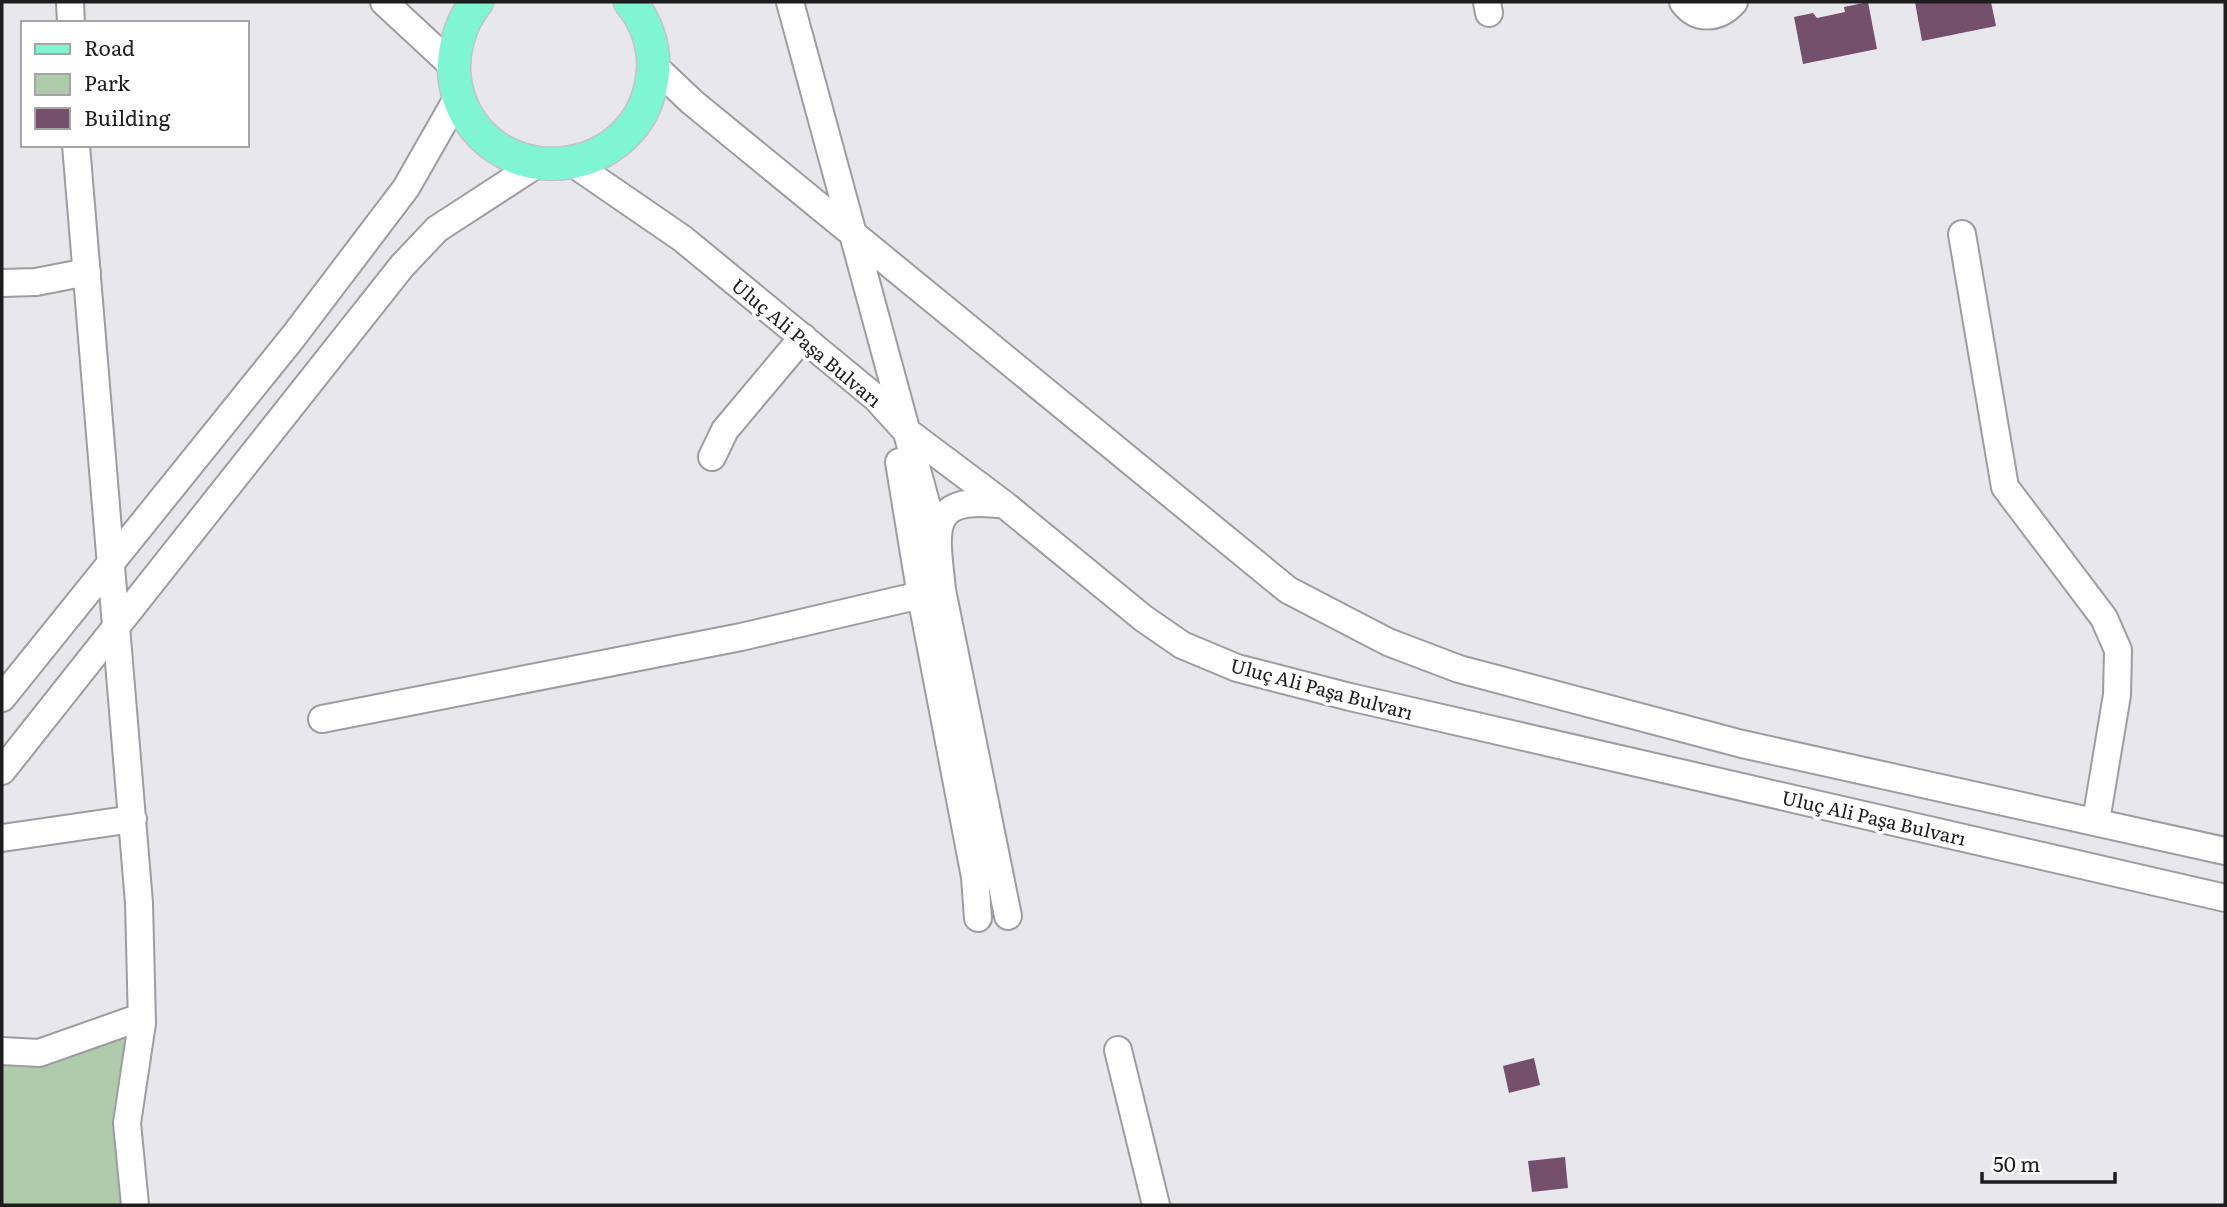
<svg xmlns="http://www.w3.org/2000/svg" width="2227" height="1207" viewBox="0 0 2227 1207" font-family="Literata,serif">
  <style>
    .green { fill: #b0caac }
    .building { fill: #74506c }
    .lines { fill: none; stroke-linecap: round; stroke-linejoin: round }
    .minor-casing { stroke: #9d9ca0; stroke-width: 30 }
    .major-casing { stroke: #c4c4c4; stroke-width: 35 }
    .minor { stroke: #fff; stroke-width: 26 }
    .major { stroke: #80f5d3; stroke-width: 32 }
    .labels { text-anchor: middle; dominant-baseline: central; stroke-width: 7; stroke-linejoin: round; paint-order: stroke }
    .street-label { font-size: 19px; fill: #1d1d1e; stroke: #fff }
  </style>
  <rect width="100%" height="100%" fill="#e8e7ec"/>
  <path class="green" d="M 127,1035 L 113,1134 L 127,1205 L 2,1205 L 2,1058 Z"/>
  <path class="building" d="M 1868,2 L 1877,49 L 1803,64 L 1794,17 L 1813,13 L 1817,18 L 1845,12 L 1844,7 Z
    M 1915,2 L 1991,2 L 1996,26 L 1922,41 Z
    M 1534,1058 L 1540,1085 L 1509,1093 L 1503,1066 Z
    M 1565,1157 L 1568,1188 L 1532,1192 L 1528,1161 Z"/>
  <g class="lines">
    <defs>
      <path id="minor" d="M 70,2 L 71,23
        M 384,2 L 453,66
        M 790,2 L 935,536
        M 1487,2 L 1489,13
        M 1683,2 C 1697,21 1719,19 1734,2
        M 653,65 L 692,102 L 1288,590 L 1388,642 L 1459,669 L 1742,744 L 2225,851
        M 76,145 L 139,903 L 142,1023 L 127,1123 L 135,1205
        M 571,162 L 683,239 L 876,398 L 905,430 L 1005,505 L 1143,618 L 1182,645 L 1237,668 L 1350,697 L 2225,898
        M 1962,234 L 2005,487 L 2104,618 L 2118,650 L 2117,695 L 2096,821
        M 2,283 L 36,282 L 87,272
        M 712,457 L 725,430 L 803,337
        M 899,462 L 921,596 L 975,877 L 978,918
        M 1005,505 C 925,494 936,530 942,590 L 1008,916
        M 2,698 L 293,337 L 406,188 L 458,97
        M 322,719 L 741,637 L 942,590
        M 2,771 L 402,266 L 437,229 L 537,164
        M 2,838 L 133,819
        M 1118,1050 L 1156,1205
        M 2,1051 L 39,1053 L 141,1017"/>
      <path id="major" d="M 477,2 C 458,24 450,59 456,87 C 482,198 644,185 653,71 C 655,46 646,21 630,2"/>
    </defs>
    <use href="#minor" class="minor-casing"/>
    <use href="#major" class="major-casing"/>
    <use href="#minor" class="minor"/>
    <use href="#major" class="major"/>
  </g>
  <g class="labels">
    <g class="street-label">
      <text transform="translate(807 342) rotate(40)">Uluç Ali Paşa Bulvarı</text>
      <text transform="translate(1322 688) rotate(15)">Uluç Ali Paşa Bulvarı</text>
      <text transform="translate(1874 817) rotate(13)">Uluç Ali Paşa Bulvarı</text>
    </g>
  </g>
  <rect width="2227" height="1207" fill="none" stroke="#1d1d1e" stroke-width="7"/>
  <rect x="21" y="21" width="228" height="126" fill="#ffffff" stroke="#a5a5a5" stroke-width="2"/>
  <rect x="35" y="44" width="35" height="10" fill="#80f5d3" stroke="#a5a5a5" stroke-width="2"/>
  <text x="84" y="56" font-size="21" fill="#1d1d1e">Road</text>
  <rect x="35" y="74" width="35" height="21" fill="#b0caac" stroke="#a5a5a5" stroke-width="2"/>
  <text x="84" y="91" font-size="21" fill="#1d1d1e">Park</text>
  <rect x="35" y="108" width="35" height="21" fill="#74506c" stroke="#a5a5a5" stroke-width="2"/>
  <text x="84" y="126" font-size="21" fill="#1d1d1e">Building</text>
  <path d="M1982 1172v10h133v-10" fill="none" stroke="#1d1d1e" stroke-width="3.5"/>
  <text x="1993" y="1172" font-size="21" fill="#1d1d1e" stroke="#ffffff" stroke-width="5" paint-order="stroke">50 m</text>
</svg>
